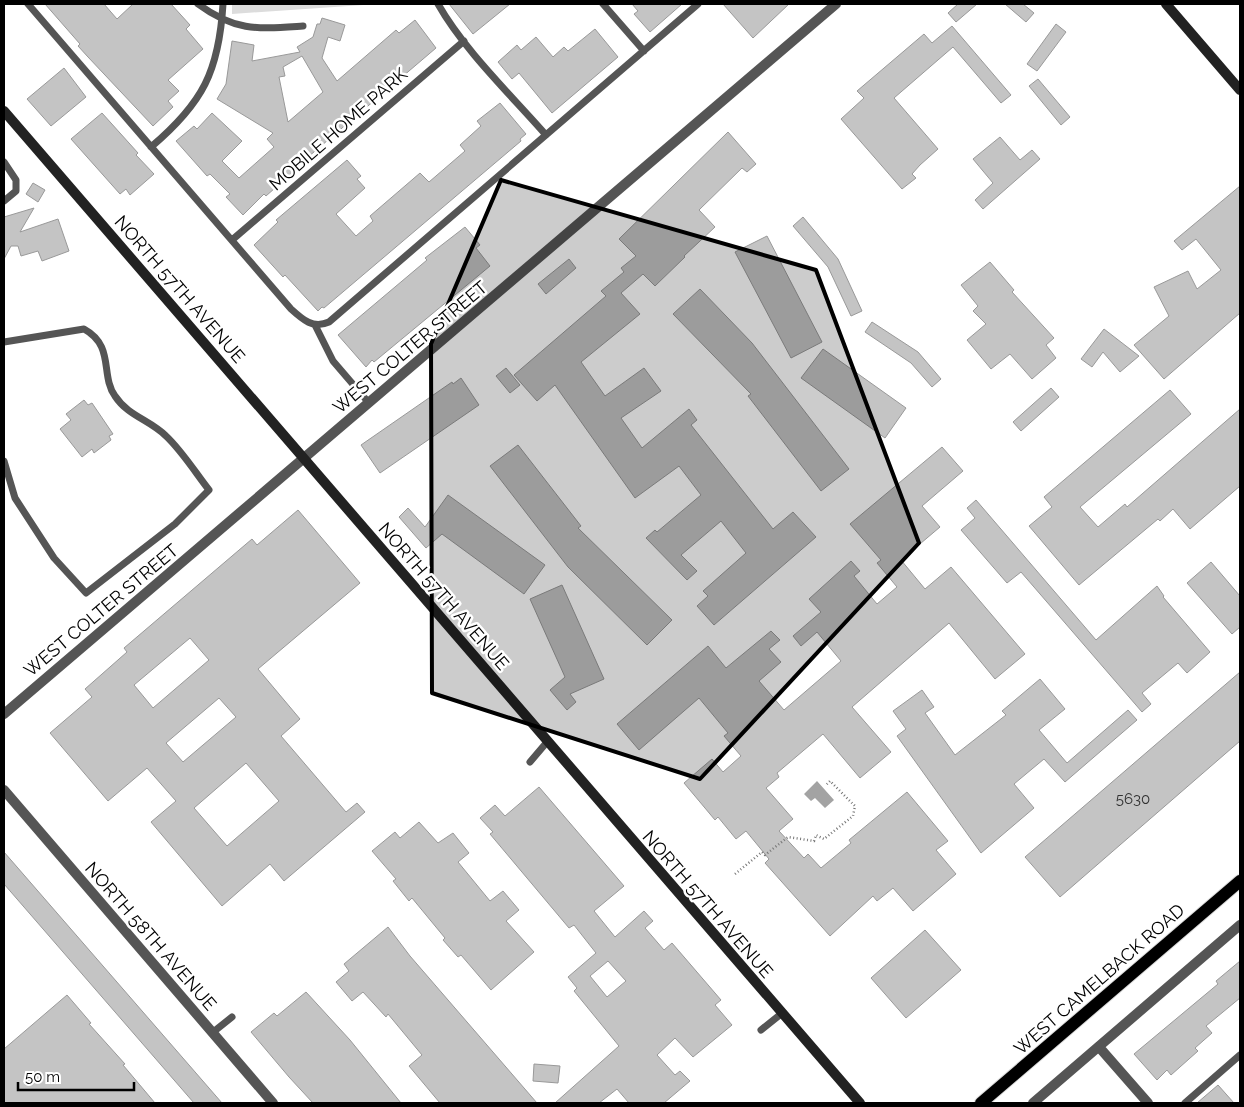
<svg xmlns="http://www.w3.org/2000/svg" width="1244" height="1107" viewBox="0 0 1244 1107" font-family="Raleway,sans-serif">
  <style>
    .green { fill: #dcdcdc }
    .water { fill: #a3a3a3 }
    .building { fill: #c4c4c4; stroke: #999; fill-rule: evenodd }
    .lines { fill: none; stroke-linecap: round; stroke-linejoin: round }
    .primary-casing { stroke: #dbdbdb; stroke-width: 14 }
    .path { stroke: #777; stroke-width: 2.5; stroke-dasharray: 1 2.5; stroke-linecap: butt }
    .lane { stroke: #555; stroke-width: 7 }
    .street { stroke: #555; stroke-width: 10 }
    .secondary { stroke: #222; stroke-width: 10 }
    .primary { stroke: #000; stroke-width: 12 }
    .marked { fill: #000; fill-opacity: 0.2; stroke: #000; stroke-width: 4; stroke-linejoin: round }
    .labels { text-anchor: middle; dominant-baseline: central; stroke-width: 5; stroke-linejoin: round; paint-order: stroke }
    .number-label { font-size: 15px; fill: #313131 }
    .street-label { font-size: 18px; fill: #000; stroke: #fff }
  </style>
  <rect width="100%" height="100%" fill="#fff"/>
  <path class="green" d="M 232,4 L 378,4 L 232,14 Z"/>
  <path class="water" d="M 817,781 L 834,800 L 825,808 L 815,798 L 811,801 L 804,794 Z"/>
  <path class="building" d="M 45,4 L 104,4 L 117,19 L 133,4 L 171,4 L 190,25 L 186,29 L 203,49 L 168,80 L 179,91 L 168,101 L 173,107 L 153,126 L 88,57 L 78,46 L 80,44 Z
    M 449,4 L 510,4 L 473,34 Z
    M 632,4 L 682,4 L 650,32 L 634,14 L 638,11 Z
    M 723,4 L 789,4 L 753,38 Z
    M 958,4 L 977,4 L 956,22 L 948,13 Z
    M 1005,4 L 1023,4 L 1034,13 L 1026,22 Z
    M 322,18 L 345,25 L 340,41 L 328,37 L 322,58 L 337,81 L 396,30 L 399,33 L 415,20 L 436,48 L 301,163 L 302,164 L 266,196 L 264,194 L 243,215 L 226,197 L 230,194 L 210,174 L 207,176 L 176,141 L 194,126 L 197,129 L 212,113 L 242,141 L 222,161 L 239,178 L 274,147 L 267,139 L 273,133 L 217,99 L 226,84 L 232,41 L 254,45 L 252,61 L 300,52 L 297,47 L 313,37 L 317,24 L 320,24 ZM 302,56 L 323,92 L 288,122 L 279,77 L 285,76 L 283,67 Z
    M 1056,24 L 1066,32 L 1037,71 L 1027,64 Z
    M 952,26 L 1011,95 L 1001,103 L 953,47 L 894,98 L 938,149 L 920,165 L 912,174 L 916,178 L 902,189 L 841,119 L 864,98 L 857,91 L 924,34 L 932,43 Z
    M 595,29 L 618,57 L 552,113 L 519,73 L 512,79 L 498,62 L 517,45 L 521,50 L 536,37 L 553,57 L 564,47 L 568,51 Z
    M 64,68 L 86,97 L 51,126 L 27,99 Z
    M 1038,79 L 1070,117 L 1061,125 L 1029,86 Z
    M 500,103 L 526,134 L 520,139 L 521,141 L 324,308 L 322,307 L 318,311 L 285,275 L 283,277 L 254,245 L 278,222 L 276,220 L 347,160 L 361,176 L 357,179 L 365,188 L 336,214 L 356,236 L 373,221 L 370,216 L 420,173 L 429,182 L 465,151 L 460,145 L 481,126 L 477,121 Z
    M 102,113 L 138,153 L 136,155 L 154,174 L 130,195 L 126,189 L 120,194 L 71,139 Z
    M 728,132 L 756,164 L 747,172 L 742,168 L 699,210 L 715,227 L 684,256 L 685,257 L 655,286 L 643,274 L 621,293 L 640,314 L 581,362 L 605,396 L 644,368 L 661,391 L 621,418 L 642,448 L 689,409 L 697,420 L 691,425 L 773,529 L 793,512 L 816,537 L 714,625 L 697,606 L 708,596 L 703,591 L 746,553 L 721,521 L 681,555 L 697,571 L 687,580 L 646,538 L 655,530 L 657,532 L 701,495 L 679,466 L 635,498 L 555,385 L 537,401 L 514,375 L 606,296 L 601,291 L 624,272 L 621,268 L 636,256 L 619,239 Z
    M 1000,137 L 1020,160 L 1032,150 L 1040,159 L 983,209 L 975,200 L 993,183 L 973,159 Z
    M 33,183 L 45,190 L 38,202 L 26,194 Z
    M 1240,186 L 1240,313 L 1164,379 L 1134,345 L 1169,316 L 1154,287 L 1188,271 L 1197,289 L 1221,270 L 1196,239 L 1182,250 L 1174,241 Z
    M 34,208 L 20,232 L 58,219 L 69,251 L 42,261 L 38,251 L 21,256 L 18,246 L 11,246 L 4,259 L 4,217 Z
    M 803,217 L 838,259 L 862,311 L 851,316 L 828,267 L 793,226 Z
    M 465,227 L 480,245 L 476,248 L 490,266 L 374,362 L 372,360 L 366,367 L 338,335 L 427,260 L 425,258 Z
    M 767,236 L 822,342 L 791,358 L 735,252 Z
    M 569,259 L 576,268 L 546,294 L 538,284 Z
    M 990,262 L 1014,290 L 1012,292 L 1054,338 L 1046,345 L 1056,358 L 1032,379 L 1010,354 L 991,369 L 967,340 L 986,324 L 973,311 L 978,306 L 961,285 Z
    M 700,289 L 752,343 L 849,469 L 821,491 L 748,396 L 751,394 L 673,314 Z
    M 872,322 L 918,352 L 941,379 L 932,387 L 911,363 L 865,332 Z
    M 1104,329 L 1139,356 L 1120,372 L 1103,352 L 1092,367 L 1081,359 Z
    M 823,349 L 906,408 L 885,438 L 801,378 Z
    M 506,368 L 520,385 L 510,393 L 496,376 Z
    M 461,378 L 479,405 L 380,473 L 361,445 L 452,382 L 453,384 Z
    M 1051,388 L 1059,397 L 1021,431 L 1013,422 Z
    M 1170,390 L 1191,414 L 1080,507 L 1098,527 L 1125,504 L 1127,507 L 1240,409 L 1240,486 L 1190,529 L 1173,509 L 1160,521 L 1158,519 L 1079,585 L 1029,526 L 1052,507 L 1044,497 Z
    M 84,400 L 88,405 L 92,403 L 113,434 L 109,436 L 111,440 L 94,453 L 92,449 L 82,457 L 60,429 L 71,420 L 66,414 Z
    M 518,445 L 581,526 L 578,528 L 672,620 L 647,645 L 568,567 L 490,466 Z
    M 942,447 L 963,471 L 922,506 L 940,527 L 901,560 L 925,589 L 951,567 L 1025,654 L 995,679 L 949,623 L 852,707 L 891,752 L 860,778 L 823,734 L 777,773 L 779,777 L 766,788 L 793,819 L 779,831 L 804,858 L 808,854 L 821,868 L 851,843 L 849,840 L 907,792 L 948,841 L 936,850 L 956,874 L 913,911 L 893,888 L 877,901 L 873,896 L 830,936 L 765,863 L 769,859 L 746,831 L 736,839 L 718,817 L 715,820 L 684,783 L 712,759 L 723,772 L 741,756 L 724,736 L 728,733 L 699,698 L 639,750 L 617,724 L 708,646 L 726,668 L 771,631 L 780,640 L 769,649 L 781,662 L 759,681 L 784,710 L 841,661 L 817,632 L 801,646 L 793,636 L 821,612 L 809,599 L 851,561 L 860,571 L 854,576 L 877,604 L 897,587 L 877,563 L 881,560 L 850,524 Z
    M 448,495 L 545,565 L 524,594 L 442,534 L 426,548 L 399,517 L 408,508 L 425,527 Z
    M 976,500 L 1096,640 L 1157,586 L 1164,596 L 1163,597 L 1210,652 L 1187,673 L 1178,663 L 1142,693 L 1151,704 L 1142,712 L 1021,572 L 1007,583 L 961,530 L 975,518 L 967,508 Z
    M 298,510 L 360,583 L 258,669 L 300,719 L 281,736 L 346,812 L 357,803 L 365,812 L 284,881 L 270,864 L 222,906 L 151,822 L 176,801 L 147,768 L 108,801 L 50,733 L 92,697 L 85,689 L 127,652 L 124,648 L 252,539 L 257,545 ZM 190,638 L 209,660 L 153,708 L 134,685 ZM 219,698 L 236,717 L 183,762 L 166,743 ZM 246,763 L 279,801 L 227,846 L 194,808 Z
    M 1211,562 L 1240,596 L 1240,627 L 1232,634 L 1187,583 Z
    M 562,585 L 604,679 L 570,694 L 576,702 L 567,710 L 550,690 L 565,677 L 530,599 Z
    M 1240,672 L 1240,741 L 1060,897 L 1025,857 Z
    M 1040,679 L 1065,709 L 1039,730 L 1067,763 L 1128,710 L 1137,720 L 1065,782 L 1044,759 L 1014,784 L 1034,808 L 981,853 L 897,736 L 906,729 L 893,711 L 922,690 L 934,707 L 925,713 L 955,755 L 1006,715 L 1002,711 Z
    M 539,787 L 624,886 L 594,911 L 615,937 L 644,911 L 653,921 L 645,928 L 664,950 L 672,943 L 721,1000 L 715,1005 L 732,1025 L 693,1057 L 675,1038 L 657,1055 L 675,1075 L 680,1071 L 690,1081 L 664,1103 L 629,1103 L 617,1089 L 599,1103 L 555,1103 L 619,1046 L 574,991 L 577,988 L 568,977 L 596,953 L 574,925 L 569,928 L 490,834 L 493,832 L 480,818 L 495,805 L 505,816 ZM 608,961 L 626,981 L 607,997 L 590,976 Z
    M 419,822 L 438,843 L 453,833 L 469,853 L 458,862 L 490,901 L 503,891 L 519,910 L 506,921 L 534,952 L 491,990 L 461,955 L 458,957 L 443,940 L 445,938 L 412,898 L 409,901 L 393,881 L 396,879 L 372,851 L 395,832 L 400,838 Z
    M 4,852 L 222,1103 L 194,1103 L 4,884 Z
    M 388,927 L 410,956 L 537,1103 L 440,1103 L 409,1066 L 422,1055 L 388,1014 L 386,1017 L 363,992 L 352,1001 L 336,982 L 349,971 L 344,964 Z
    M 925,930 L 961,970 L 906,1018 L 871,978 Z
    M 1240,961 L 1240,998 L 1206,1026 L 1212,1033 L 1195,1048 L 1198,1051 L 1171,1075 L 1167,1070 L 1157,1080 L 1134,1054 L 1218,984 L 1216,981 Z
    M 306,992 L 350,1040 L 401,1103 L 313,1103 L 289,1077 L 251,1032 L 274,1013 L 277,1016 Z
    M 67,995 L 91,1023 L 89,1024 L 125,1064 L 123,1065 L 155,1103 L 4,1103 L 4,1049 Z
    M 534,1064 L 560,1066 L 558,1083 L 533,1081 Z
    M 1218,1085 L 1234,1103 L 1197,1103 Z"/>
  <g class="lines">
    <defs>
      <path id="primary" d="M 981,1103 L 1240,881"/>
    </defs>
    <use href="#primary" class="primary-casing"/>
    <path class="path" d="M 735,874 L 762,852 L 765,855 L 788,837 L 814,841 L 816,835 L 824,839 L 853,816 L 855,806 L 830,781 L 826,785"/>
    <path class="lane" d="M 28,4 L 291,309 C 303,320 313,329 329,322 L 698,4
      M 198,4 C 236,32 258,29 303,26
      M 438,4 C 464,50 511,95 546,135
      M 603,4 L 644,51
      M 151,147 C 203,103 219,71 223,4
      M 4,162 L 16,180 L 16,191 L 4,201
      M 232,240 L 464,41
      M 315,325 L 333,361 L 369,403
      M 4,342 L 84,329 C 115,346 100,375 115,396 C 128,416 150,420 166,436 C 182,451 195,472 209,490 L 175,524 L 86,593 L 54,558 L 15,498 L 4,461
      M 530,762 L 547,742
      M 761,1030 L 781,1014
      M 212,1033 L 232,1017
      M 1185,1103 L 1240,1055"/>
    <path class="street" d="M 4,714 L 836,4
      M 4,790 L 273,1103
      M 1099,1047 L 1148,1103
      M 1033,1103 L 1240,925"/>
    <path class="secondary" d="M 1166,4 L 1240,90
      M 4,111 L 860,1103"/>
    <use href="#primary" class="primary"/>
  </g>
  <path class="marked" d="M 501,180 L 816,270 L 919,543 L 700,779 L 432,693 L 431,344 Z"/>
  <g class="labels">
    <g class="number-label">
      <text x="1133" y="799">5630</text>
    </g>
    <g class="street-label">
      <text transform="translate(338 129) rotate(-41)">MOBILE HOME PARK</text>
      <text transform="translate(180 289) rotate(49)">NORTH 57TH AVENUE</text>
      <text transform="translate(410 347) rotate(-40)">WEST COLTER STREET</text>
      <text transform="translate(444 596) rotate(49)">NORTH 57TH AVENUE</text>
      <text transform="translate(101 610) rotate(-40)">WEST COLTER STREET</text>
      <text transform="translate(708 904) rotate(49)">NORTH 57TH AVENUE</text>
      <text transform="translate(151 936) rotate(49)">NORTH 58TH AVENUE</text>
      <text transform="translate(1099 979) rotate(-41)">WEST CAMELBACK ROAD</text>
    </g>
  </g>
  <rect width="1244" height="1107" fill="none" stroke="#000000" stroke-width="10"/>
  <path d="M18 1082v8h116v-8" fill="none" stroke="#000000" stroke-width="2.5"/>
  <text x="25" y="1082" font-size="15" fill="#000000" stroke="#ffffff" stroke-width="4" paint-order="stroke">50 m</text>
</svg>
